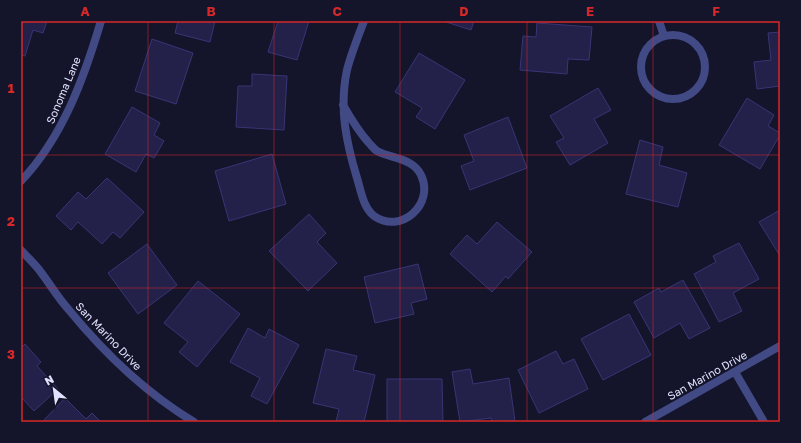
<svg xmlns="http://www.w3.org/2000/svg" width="801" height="443" viewBox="0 0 801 443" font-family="'Golos Text',sans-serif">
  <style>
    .building { fill: #23214a; stroke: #383575 }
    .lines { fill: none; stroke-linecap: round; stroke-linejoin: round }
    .minor { stroke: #424a86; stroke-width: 8 }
    .grid { fill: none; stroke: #d62828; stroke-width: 1; stroke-opacity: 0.55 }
    .labels { text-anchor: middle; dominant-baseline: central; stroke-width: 4; stroke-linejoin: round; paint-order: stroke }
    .street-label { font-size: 11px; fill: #e0e1fd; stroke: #14142b }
    .neatline { fill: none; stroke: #d62828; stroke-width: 1.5 }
    .grid-label { font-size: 13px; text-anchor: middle; font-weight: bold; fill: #d62828 }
  </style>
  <rect width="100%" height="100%" fill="#14142b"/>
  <path class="building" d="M 21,21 L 47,21 L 43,33 L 33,30 L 25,56 L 21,55 Z
    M 178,21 L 215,21 L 210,42 L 175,33 Z
    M 278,21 L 309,21 L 297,60 L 268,52 Z
    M 443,21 L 474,21 L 471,30 Z
    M 537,23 L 592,27 L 589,60 L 568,59 L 567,74 L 520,70 L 523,36 L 536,37 Z
    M 780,32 L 780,86 L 757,89 L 754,62 L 771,60 L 768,33 Z
    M 152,39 L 193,53 L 176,104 L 135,91 Z
    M 419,53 L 465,80 L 435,129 L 416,117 L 422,108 L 395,92 Z
    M 252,74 L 287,76 L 284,130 L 236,127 L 238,86 L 252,86 Z
    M 598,88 L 611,110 L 594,119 L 608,143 L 570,165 L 556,142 L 564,138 L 550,116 Z
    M 747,98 L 774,115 L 768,126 L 780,133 L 780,135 L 760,169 L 719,145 Z
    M 132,107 L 160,123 L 154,135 L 164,141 L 154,158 L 146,154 L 136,172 L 105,154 Z
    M 508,117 L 527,168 L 470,190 L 461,166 L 474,161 L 464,135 Z
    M 640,140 L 663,147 L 659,165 L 687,173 L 678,207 L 626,194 Z
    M 272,154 L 286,204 L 229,221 L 215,171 Z
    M 107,178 L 144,212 L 120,238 L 113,232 L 102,244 L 78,222 L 71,230 L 56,216 L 78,192 L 86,199 Z
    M 780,210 L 780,256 L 759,222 Z
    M 309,214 L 326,233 L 317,242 L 337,263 L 308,291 L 269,251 Z
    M 497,222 L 532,252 L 508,279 L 506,276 L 492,292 L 450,254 L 467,235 L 477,244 Z
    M 739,243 L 759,279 L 733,293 L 742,311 L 719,322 L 694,274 L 716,262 L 713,256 Z
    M 147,244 L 177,285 L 138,314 L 108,273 Z
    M 418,264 L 427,299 L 411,303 L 414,314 L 375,323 L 364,277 Z
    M 683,280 L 710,328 L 689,339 L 680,323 L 654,338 L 634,302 L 659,288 L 661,292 Z
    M 198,281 L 240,314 L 197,367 L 179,352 L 188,342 L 164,323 Z
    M 629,314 L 651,355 L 603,380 L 581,339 Z
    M 248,328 L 265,338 L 269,329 L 299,345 L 267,404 L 251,396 L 260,378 L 230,362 Z
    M 25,344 L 41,362 L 37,366 L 58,389 L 34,411 L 21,397 L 21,348 Z
    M 326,349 L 357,356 L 353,370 L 375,375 L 364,422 L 336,422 L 339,409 L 313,403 Z
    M 556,351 L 563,364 L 574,359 L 588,389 L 539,413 L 518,370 Z
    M 470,369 L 473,384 L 509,378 L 515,421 L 492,422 L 491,418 L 460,422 L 452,372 Z
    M 387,379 L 442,379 L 443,422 L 387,422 Z
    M 65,398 L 86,419 L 92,413 L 101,422 L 42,422 Z"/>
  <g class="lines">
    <path class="minor" d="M 659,21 L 664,36
      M641 67a32 32 0 1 1 64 0a32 32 0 1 1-64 0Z
      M 343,105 C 351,119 358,131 369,143 C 371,145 374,149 377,151 C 392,159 413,158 421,175 C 435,204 401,235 374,216 C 363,207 361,191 357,178 C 346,142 339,107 347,70 C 351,54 358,37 364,21
      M 21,181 C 63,137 84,78 101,21
      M 21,250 C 27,257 34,263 40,271 C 50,284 58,298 69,310 C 105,354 146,393 194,422
      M 735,372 L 764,422
      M 645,422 L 780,346"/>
  </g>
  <path class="grid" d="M 148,21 L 148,422M 274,21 L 274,422M 400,21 L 400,422M 527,21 L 527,422M 653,21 L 653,422M 21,155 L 780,155M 21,288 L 780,288"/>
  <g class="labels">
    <g class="street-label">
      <text transform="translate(63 90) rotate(-67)">Sonoma Lane</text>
      <text transform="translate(109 336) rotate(46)">San Marino Drive</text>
      <text transform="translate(707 375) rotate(-29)">San Marino Drive</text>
    </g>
  </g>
  <rect width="801" height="443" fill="none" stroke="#14142b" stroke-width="44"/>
  <g transform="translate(54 389) rotate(331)" stroke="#14142b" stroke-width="3" paint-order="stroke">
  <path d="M0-3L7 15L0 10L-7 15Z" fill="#e0e1fd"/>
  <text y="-6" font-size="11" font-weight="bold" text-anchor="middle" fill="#e0e1fd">N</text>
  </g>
  <rect x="22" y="22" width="757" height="399" class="neatline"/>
  <g class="grid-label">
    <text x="85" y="16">A</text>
    <text x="211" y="16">B</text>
    <text x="337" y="16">C</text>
    <text x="464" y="16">D</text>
    <text x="590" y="16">E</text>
    <text x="716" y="16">F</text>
    <text x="11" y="93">1</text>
    <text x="11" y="226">2</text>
    <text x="11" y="359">3</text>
  </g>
</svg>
